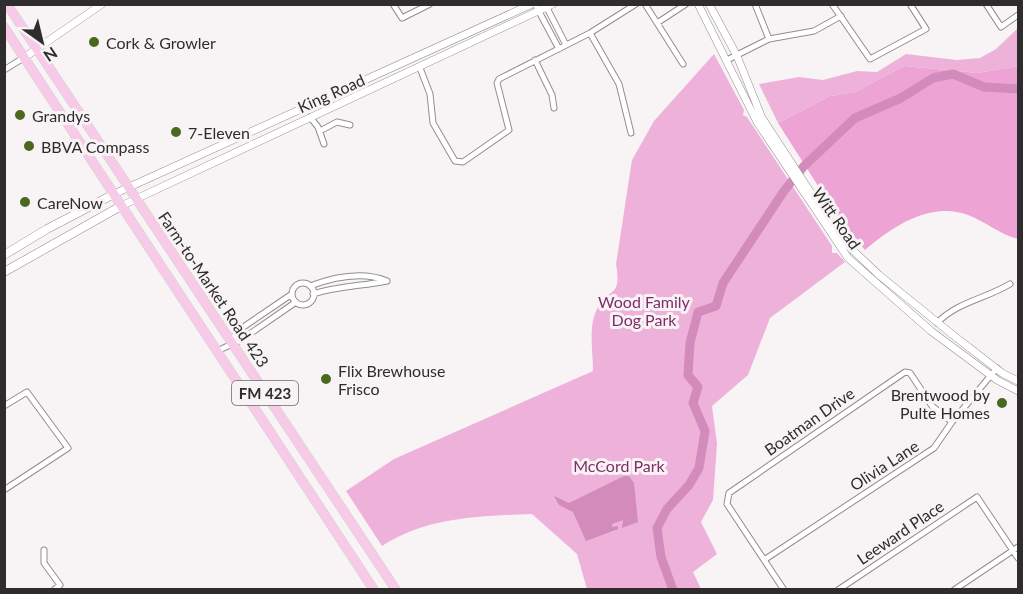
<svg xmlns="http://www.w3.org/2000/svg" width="1023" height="594" viewBox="0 0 1023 594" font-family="Lato,sans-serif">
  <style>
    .green { fill: #eeb2da }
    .forest { fill: #eda4d4 }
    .water { fill: #d28bbb }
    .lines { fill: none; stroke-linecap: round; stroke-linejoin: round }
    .river { stroke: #d28bbb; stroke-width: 9 }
    .minor-casing { stroke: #918d90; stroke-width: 7 }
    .tertiary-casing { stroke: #918d90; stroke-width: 8 }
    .secondary-casing { stroke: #918d90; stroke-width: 9 }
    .primary-casing { stroke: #d1d1d1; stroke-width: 10 }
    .minor { stroke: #fff; stroke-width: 5 }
    .tertiary { stroke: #fff; stroke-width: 7 }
    .secondary { stroke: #fff; stroke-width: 8 }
    .primary { stroke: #f7cbe8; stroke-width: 9 }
    .poi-dot { fill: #4a691f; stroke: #f8f4f6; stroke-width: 2 }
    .labels { text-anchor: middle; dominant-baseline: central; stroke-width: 6; stroke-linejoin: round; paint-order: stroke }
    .shield { fill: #f8f4f6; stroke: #6b6869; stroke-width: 1.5 }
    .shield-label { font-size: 15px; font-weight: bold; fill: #2e2c2d }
    .poi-label { font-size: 16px; fill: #2e2c2d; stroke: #f8f4f6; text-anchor: start }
    .street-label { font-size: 16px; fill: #2e2c2d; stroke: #f8f4f6 }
    .park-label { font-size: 16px; fill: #802d6a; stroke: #f8f4f6 }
  </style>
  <rect width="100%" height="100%" fill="#f8f4f6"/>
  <path class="green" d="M 1018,28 L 1018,66 L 978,73 L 904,66 L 855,92 L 830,96 L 778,123 L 759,84 L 799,77 L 823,80 L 857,71 L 877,72 L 906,54 L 957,60 L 980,58 L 996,49 Z
    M 714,54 L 744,110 L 743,115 L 747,117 L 832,246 L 832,253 L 837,253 L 845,262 L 770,318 L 748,375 L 712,406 L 717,444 L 713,500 L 701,522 L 717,554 L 693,572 L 701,589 L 587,589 L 577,554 L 532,514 C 480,516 427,517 382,546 L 346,491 L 394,459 L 593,371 C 593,351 588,327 597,309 C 609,286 622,299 616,264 L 632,160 L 654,121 Z"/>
  <path class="forest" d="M 904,66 L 978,73 L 1018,66 L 1018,239 C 999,234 986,222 968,215 C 930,201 892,227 865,250 L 841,222 L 778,123 L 830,96 L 855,92 Z"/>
  <path class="water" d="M 624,476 L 629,476 L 634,483 L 638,522 L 622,528 L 623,520 L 612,524 L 612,527 L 618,526 L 618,529 L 586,541 L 573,512 L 559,505 L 554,496 L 569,503 Z"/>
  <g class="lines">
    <path class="river" d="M 673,590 L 661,557 L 657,528 L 667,509 L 689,485 L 699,468 L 705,431 L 693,403 L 698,387 L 688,375 L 690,343 L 698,312 L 716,306 L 723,283 L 784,191 L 804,166 L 855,118 L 901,98 L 933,78 L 953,74 L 984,87 L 1018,89"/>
    <defs>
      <path id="minor" d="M 393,4 L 402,18 L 430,4
        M 535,4 L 559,49
        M 545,4 L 566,45
        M 645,4 L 683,64
        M 755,4 L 769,39
        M 832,4 L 870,59 L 926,29 L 910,4
        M 986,4 L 1001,27 L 1018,15
        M 657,23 L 686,4
        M 590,33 L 619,84 L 631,133
        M 535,60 L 552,95 L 554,108
        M 727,60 L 769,39 L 814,31 L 841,16
        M 420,68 L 430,94 L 433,123 L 455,161 L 463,162 L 509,130 L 497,83 L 499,79 L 590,33 L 636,4
        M 4,70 L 25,57
        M 310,117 L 318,127 L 324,144
        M 320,131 L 337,122 L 350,125
        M292 294a11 11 0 1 1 22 0a11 11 0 1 1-22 0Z
        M 310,286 C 334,277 363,271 387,281
        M 313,294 C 338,286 363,286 387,281
        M 937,323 C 957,302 985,299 1010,284
        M 232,342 L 236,332 L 292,294
        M 217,351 L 241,340 L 296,302
        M 4,406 L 27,392 L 68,448 L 4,490
        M 44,550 L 44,563 L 60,585 L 54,590
        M 764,560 L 934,448 L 952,422 L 997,368
        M 784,590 L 727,504 L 729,493 L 905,372 L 910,373 L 932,406 L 952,422
        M 838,590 L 977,497 L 1018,558
        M 954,590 L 1018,547"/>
      <path id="tertiary" d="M 698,4 L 757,122 L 848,258 L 931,331 L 997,380 L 1018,391
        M 709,4 L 737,56 L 762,118 L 841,239 L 879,275 L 953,335 L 1002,373 L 1018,381
        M 25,57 L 102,4
        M 114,194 L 532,4
        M 121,206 L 553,4"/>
      <path id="secondary" d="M 4,255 L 47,229 L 114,194
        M 4,272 L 121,206"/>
      <path id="primary" d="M 7,4 L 396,590
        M 4,27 L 374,590"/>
    </defs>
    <use href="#minor" class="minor-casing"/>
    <use href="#tertiary" class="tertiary-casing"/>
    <use href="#secondary" class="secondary-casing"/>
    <use href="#primary" class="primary-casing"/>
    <use href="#minor" class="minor"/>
    <use href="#tertiary" class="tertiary"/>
    <use href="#secondary" class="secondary"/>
    <use href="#primary" class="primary"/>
  </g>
  <g class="poi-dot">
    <circle cx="94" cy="42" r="6"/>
    <circle cx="20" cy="115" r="6"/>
    <circle cx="176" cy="132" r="6"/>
    <circle cx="29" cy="146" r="6"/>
    <circle cx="25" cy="202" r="6"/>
    <circle cx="326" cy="379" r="6"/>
    <circle cx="1002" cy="403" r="6"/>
  </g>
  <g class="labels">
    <rect class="shield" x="232" y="381" width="66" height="24" rx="4.5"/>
    <g class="shield-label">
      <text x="265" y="393">FM 423</text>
    </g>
    <g class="poi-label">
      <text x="106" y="42">Cork &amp; Growler</text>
      <text x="32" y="115">Grandys</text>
      <text x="188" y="132">7-Eleven</text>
      <text x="41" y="146">BBVA Compass</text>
      <text x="37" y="202">CareNow</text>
      <text x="338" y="370">Flix Brewhouse<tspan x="338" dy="18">Frisco</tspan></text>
      <text x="990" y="394" text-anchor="end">Brentwood by<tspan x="990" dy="18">Pulte Homes</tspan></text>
    </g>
    <g class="street-label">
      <text transform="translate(331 93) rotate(-24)">King Road</text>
      <text transform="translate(837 218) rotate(55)">Witt Road</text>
      <text transform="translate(214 289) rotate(56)">Farm-to-Market Road 423</text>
      <text transform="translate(809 421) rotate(-35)">Boatman Drive</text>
      <text transform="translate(884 465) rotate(-33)">Olivia Lane</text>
      <text transform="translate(900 532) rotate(-34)">Leeward Place</text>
    </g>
    <g class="park-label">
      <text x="644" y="301">Wood Family<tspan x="644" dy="18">Dog Park</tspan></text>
      <text x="619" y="465">McCord Park</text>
    </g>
  </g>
  <rect width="1023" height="594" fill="none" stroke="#2e2c2d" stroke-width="12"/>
  <g transform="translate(42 42) rotate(146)" stroke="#f8f4f6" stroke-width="4.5" paint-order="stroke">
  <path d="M0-4.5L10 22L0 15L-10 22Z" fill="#2e2c2d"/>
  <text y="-9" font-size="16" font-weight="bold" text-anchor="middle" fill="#2e2c2d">N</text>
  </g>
</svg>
